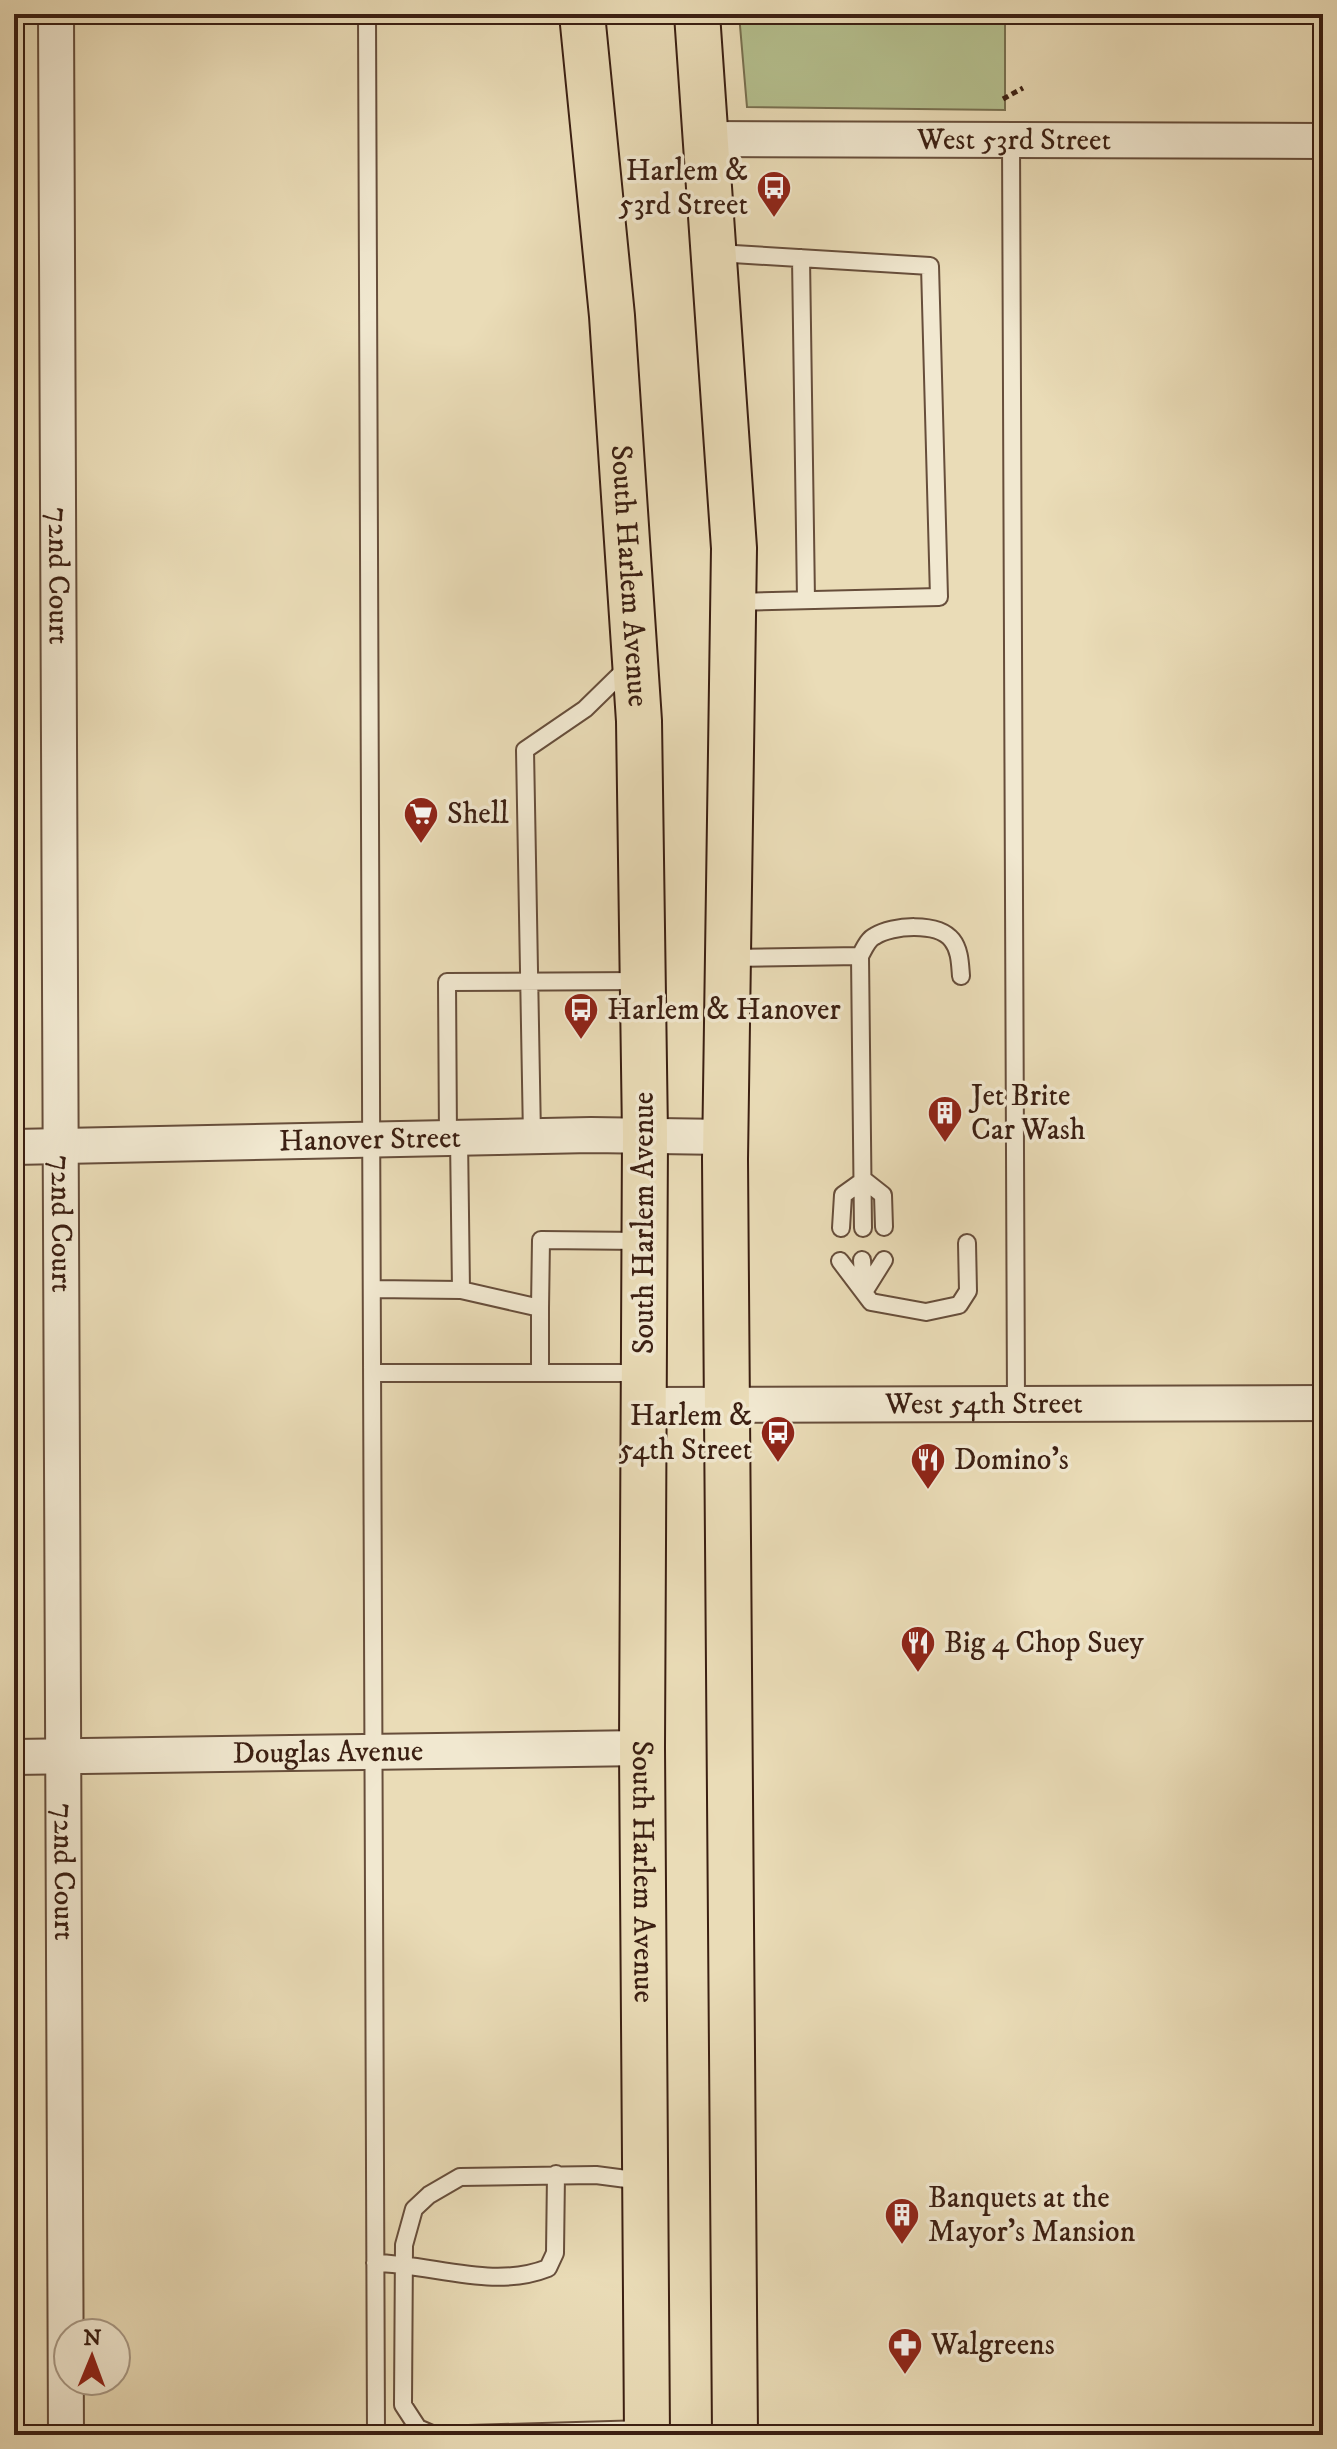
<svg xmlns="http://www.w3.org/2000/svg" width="1337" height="2449" viewBox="0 0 1337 2449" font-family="'IM FELL DW Pica',serif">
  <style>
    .green { fill: #b5c08f; stroke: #787050; stroke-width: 2 }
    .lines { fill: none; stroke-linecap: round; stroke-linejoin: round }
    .lane-casing { stroke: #674e3b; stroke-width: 20 }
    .street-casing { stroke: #674e3b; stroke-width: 38 }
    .primary-casing { stroke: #3b1f12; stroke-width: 48 }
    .path { stroke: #3b1f12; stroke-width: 5; stroke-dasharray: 6 4; stroke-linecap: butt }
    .lane { stroke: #f1e8d0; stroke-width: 16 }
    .street { stroke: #f1e8d0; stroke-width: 34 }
    .primary { stroke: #eadcb7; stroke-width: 44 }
    .labels { text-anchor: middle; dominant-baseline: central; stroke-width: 7; stroke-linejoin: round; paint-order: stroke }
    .street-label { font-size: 30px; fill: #3b1f12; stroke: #f1e8d0 }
    .poi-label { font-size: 30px; fill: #3b1f12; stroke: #f1e8d0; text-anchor: start }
  </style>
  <rect width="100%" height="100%" fill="#eadcb7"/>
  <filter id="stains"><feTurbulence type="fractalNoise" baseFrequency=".0025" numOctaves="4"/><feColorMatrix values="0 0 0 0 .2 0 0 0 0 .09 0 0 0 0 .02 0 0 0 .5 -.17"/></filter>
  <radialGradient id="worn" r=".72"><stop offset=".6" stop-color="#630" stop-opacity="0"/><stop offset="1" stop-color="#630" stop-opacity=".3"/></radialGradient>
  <path class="green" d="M 739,14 L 1005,14 L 1005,110 L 747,107 Z"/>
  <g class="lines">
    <defs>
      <path id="lane" d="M 367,14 L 376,2435
        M 1011,139 L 1016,1403
        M 717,253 L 930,266 L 939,597 L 736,602
        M 801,258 L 806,600
        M 860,956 C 864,949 868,939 875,936 C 892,925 938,922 952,940 C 960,950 960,964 961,976
        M 730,958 L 860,956 L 863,1228
        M 532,1136 L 525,750 L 585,709 L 630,665
        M 448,1138 L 447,982 L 641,981
        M 459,1138 L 461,1290
        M 864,1180 L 883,1195 L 884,1227
        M 841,1228 L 843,1195 L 864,1180
        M 862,1260 L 864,1292
        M 840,1261 L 871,1302 L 926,1312 L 959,1305 L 968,1291 L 967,1243
        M 372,1289 L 461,1290 L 540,1308 L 540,1373
        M 864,1292 L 884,1260
        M 540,1308 L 541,1240 L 643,1241
        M 372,1373 L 642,1373
        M 642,2181 L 596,2175 L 460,2177 L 429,2195 L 414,2209 L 404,2245 L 403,2405 L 418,2428 L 434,2435 L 645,2429
        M 375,2263 C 433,2264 493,2290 548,2268 L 555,2253 L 556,2174"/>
      <g id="street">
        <path id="s1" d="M 56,14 L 66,2435"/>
        <path id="s2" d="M 706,139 L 1323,141"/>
        <path id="s3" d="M 14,1147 L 591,1135 L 725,1137"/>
        <path id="s4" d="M 644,1405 L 1323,1403"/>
        <path id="s5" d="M 14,1757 L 642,1748"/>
      </g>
      <g id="primary">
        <path id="s6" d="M 582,14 L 612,316 L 639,721 L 645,1135 L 642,1748 L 647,2435"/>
        <path d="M 697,14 L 734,548 L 725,1159 L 735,2435"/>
      </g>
    </defs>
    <use href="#lane" class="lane-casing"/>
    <use href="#street" class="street-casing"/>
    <use href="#primary" class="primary-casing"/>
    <path class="path" d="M 1003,99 L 1023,88"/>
    <use href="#lane" class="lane"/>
    <use href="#street" class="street"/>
    <use href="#primary" class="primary"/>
  </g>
  <defs>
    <symbol id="bus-pin" viewBox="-11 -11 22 30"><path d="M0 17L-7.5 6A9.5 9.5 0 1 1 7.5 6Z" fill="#8f2418" stroke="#f1e8d0"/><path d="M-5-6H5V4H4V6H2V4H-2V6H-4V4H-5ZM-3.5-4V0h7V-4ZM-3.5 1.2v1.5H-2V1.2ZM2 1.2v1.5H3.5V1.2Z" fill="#fff"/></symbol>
    <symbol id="supermarket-pin" viewBox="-11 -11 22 30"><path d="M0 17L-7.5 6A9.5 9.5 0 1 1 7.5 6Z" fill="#8f2418" stroke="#f1e8d0"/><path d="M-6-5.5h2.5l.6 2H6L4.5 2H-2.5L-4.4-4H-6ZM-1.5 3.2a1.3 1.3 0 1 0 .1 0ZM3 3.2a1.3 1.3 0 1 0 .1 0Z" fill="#fff"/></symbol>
    <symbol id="building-pin" viewBox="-11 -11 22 30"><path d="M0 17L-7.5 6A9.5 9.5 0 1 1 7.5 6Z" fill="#8f2418" stroke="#f1e8d0"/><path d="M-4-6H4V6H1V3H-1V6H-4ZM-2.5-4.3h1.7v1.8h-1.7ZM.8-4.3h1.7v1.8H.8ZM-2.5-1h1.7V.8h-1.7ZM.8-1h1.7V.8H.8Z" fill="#fff"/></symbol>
    <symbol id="restaurant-pin" viewBox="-11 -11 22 30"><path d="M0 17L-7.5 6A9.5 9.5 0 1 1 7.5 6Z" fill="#8f2418" stroke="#f1e8d0"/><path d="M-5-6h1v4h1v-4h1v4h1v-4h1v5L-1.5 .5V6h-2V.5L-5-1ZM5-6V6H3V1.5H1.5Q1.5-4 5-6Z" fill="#fff"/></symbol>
    <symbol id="pharmacy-pin" viewBox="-11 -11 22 30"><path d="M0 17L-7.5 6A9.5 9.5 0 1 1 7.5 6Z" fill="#8f2418" stroke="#f1e8d0"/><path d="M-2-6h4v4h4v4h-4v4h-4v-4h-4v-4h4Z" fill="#fff"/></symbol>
  </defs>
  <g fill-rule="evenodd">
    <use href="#bus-pin" x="754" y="168" width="40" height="54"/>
    <use href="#supermarket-pin" x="401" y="794" width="40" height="54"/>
    <use href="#bus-pin" x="561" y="990" width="40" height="54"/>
    <use href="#building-pin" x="925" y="1093" width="40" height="54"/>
    <use href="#bus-pin" x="758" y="1413" width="40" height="54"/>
    <use href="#restaurant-pin" x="908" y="1440" width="40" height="54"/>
    <use href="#restaurant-pin" x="898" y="1623" width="40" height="54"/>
    <use href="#building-pin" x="882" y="2195" width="40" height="54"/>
    <use href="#pharmacy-pin" x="885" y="2325" width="40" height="54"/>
  </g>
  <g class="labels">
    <g class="street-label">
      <text stroke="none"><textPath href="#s2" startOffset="308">West 53rd Street</textPath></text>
      <text stroke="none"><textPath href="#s6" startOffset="564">South Harlem Avenue</textPath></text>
      <text stroke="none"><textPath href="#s1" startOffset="562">72nd Court</textPath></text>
      <text stroke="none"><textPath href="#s3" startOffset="356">Hanover Street</textPath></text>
      <text transform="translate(644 1223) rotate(-90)">South Harlem Avenue</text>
      <text stroke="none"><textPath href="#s1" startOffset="1210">72nd Court</textPath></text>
      <text stroke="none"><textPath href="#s4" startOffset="340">West 54th Street</textPath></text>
      <text stroke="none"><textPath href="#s5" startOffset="314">Douglas Avenue</textPath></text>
      <text stroke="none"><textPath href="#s6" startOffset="1860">South Harlem Avenue</textPath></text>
      <text stroke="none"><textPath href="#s1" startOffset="1858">72nd Court</textPath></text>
    </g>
    <g class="poi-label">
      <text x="748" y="171" text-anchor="end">Harlem &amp;<tspan x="748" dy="34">53rd Street</tspan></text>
      <text x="447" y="814">Shell</text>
      <text x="607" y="1010">Harlem &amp; Hanover</text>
      <text x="971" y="1096">Jet Brite<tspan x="971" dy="34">Car Wash</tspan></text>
      <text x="752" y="1416" text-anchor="end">Harlem &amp;<tspan x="752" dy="34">54th Street</tspan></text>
      <text x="954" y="1460">Domino's</text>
      <text x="944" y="1643">Big 4 Chop Suey</text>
      <text x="928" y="2198">Banquets at the<tspan x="928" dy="34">Mayor's Mansion</tspan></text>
      <text x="931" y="2345">Walgreens</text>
    </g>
  </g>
  <rect width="1337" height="2449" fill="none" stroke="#eadcb7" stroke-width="48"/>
  <rect x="16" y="16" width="1305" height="2417" fill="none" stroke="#3b1f12" stroke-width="4"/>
  <rect x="24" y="24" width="1289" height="2401" fill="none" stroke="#3b1f12" stroke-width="2"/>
  <g transform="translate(92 2357) rotate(1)"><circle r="38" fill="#f1e8d0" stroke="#a89884" stroke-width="2"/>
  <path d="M0-6L14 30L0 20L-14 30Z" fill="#8f2418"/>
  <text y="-12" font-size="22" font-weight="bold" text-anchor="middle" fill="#3b1f12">N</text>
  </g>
  <rect width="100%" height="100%" filter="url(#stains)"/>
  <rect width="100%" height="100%" fill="url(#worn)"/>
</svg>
